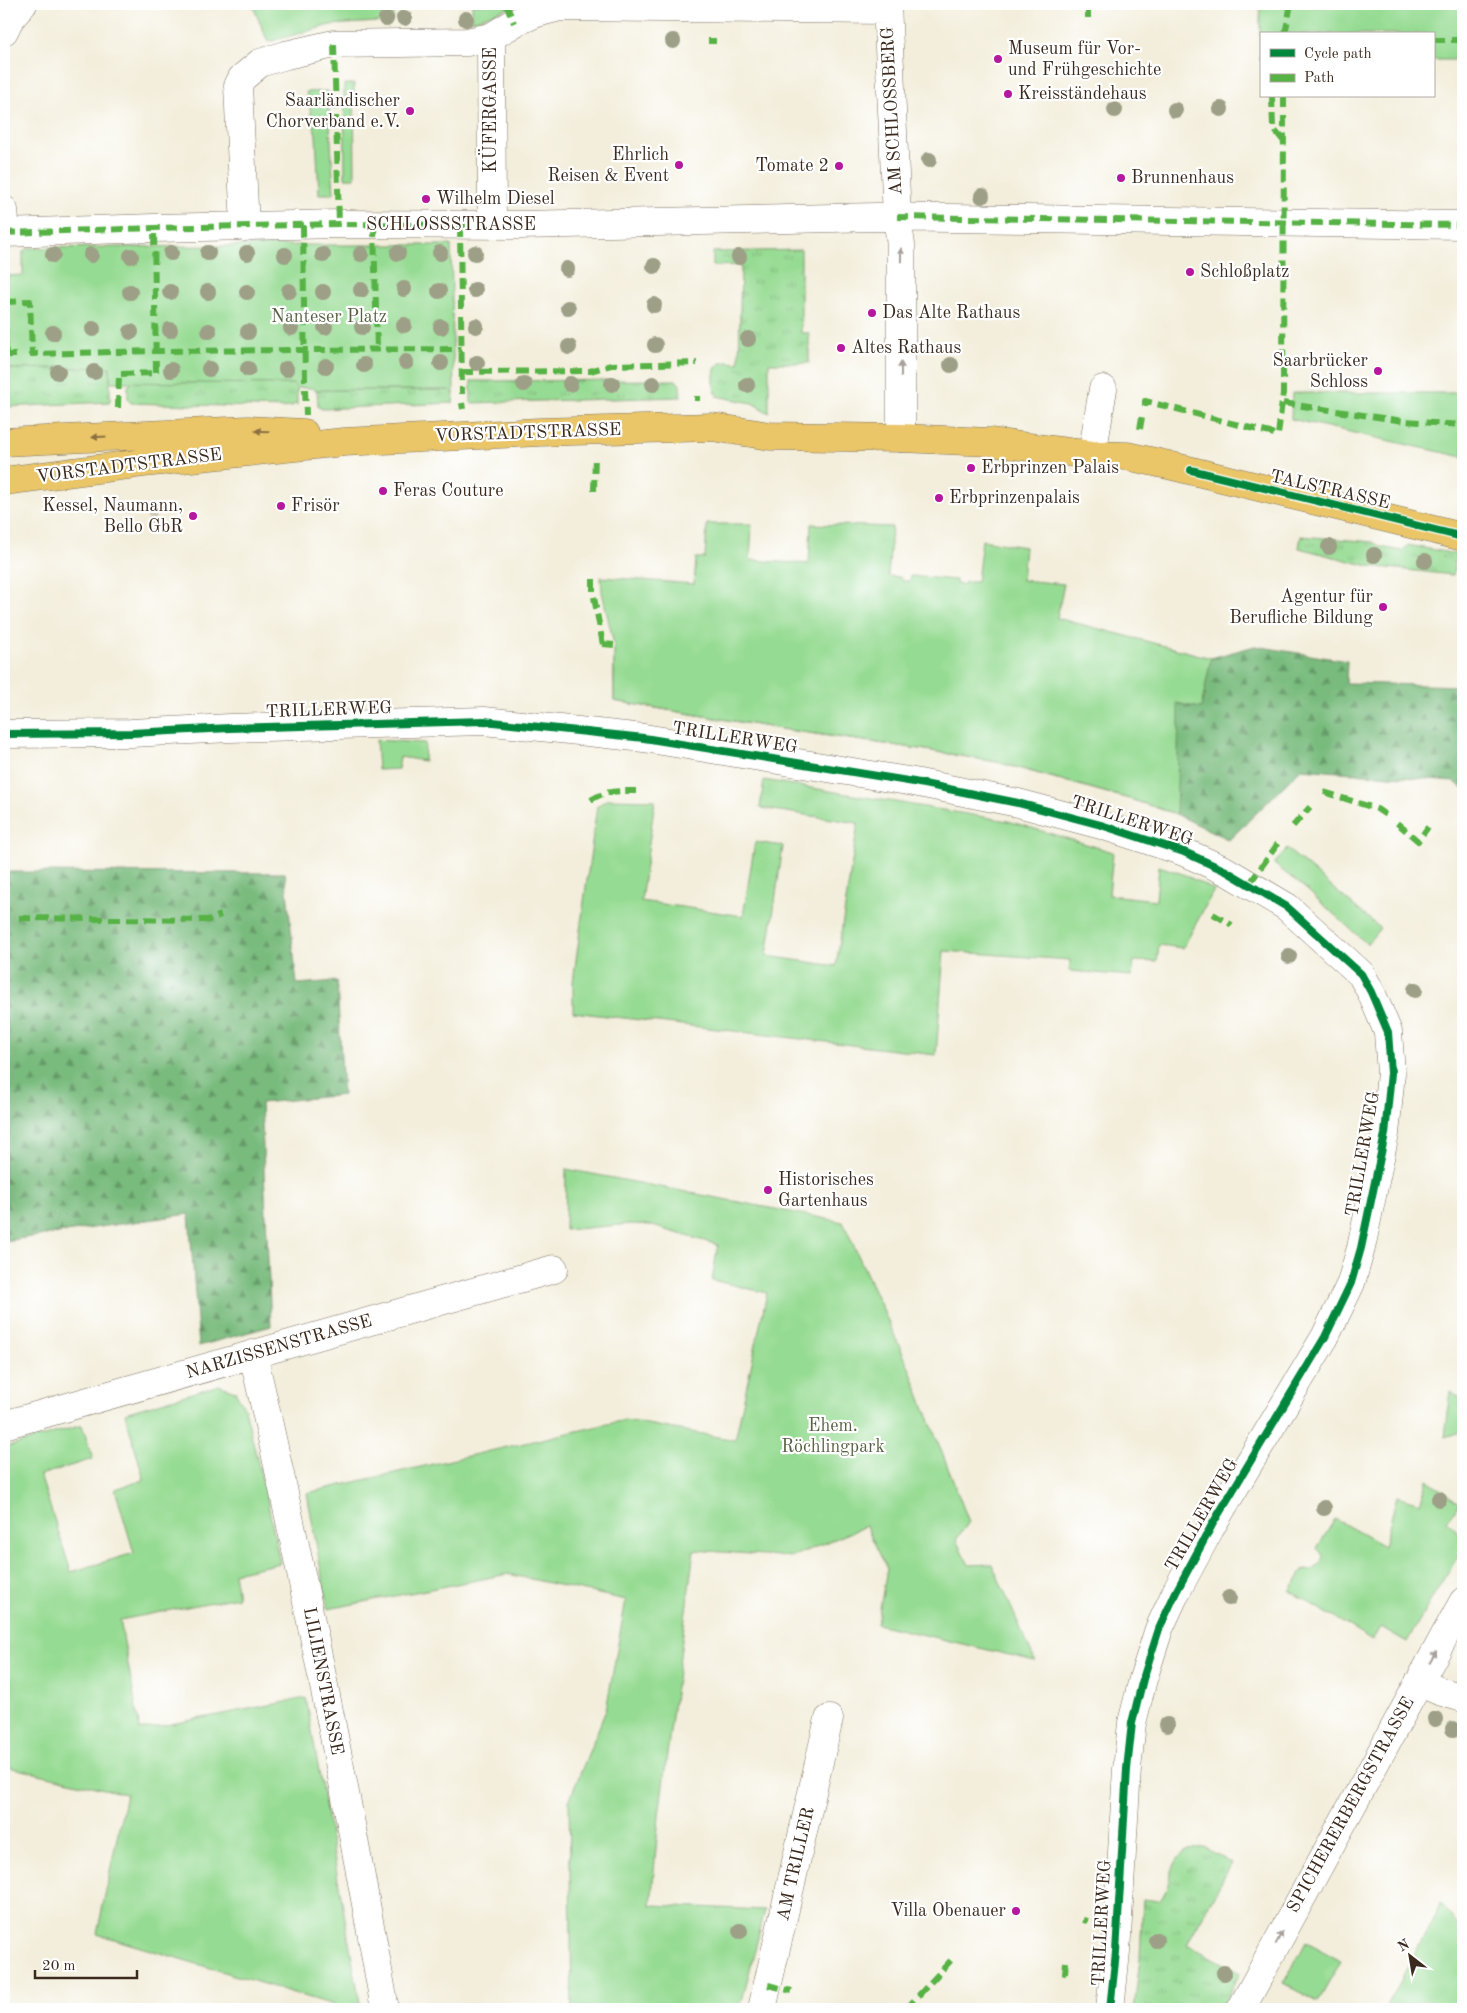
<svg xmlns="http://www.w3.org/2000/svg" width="1467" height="2013" viewBox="0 0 1467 2013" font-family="'Old Standard TT',serif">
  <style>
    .grass { fill: url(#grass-tufts); stroke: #688258 }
    .forest { fill: url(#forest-firs); stroke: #5a724e }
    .green { fill: #96db93; stroke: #688258 }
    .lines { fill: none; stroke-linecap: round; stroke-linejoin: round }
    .minor-tunnel { stroke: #cec7b5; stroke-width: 28; stroke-dasharray: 28 14; stroke-linecap: butt }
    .minor-casing { stroke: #7b6f60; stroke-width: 29 }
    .major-casing { stroke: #7b6f60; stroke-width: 29 }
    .minor { stroke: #fff; stroke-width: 28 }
    .major { stroke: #eac669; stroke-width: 28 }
    .quiet { stroke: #57b245; stroke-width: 6; stroke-dasharray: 12 6; stroke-linecap: butt }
    .cycleway-casing { stroke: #fff; stroke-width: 11 }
    .cycleway { stroke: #00873e; stroke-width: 8 }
    .tree { fill: #9d9f86 }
    .oneway { fill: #a79f9a }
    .oneway2 { fill: #8a7040 }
    .poi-dot { fill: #b5179e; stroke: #fff; stroke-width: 2 }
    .labels { text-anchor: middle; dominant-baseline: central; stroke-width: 4.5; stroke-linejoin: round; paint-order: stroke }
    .poi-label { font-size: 18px; fill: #3b2a1e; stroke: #fff; text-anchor: start }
    .street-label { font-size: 18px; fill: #3b2a1e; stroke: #fff }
    .park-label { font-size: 18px; fill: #565f41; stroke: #fff }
  </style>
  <defs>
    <pattern id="grass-tufts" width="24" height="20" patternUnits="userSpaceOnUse" patternTransform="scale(1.25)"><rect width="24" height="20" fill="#96db93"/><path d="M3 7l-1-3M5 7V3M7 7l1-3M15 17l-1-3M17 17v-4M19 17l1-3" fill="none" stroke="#82bc7e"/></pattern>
    <pattern id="forest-firs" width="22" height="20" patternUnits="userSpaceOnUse" patternTransform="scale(1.25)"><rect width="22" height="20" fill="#78bb7d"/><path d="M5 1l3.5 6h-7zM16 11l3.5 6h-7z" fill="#649866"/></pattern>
  </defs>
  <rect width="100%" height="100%" fill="#fff"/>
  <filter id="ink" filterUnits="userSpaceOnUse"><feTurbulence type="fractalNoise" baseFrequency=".02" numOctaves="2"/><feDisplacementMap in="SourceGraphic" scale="10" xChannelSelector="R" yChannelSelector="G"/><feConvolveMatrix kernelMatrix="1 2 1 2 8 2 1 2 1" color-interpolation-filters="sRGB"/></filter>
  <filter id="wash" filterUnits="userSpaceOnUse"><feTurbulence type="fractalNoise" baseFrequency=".0096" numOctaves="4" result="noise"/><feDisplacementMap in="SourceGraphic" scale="20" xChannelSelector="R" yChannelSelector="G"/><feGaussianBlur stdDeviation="1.12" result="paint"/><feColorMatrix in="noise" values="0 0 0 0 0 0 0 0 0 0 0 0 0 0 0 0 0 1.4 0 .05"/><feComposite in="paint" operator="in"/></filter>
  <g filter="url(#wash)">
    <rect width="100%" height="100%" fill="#f3eedb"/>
    <path class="grass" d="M 801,250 L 801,333 L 809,333 L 809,363 L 769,363 L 769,413 L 752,403 L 716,396 L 719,394 L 717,392 L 715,394 C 714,385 711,365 722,363 C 727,361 734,363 739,363 L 741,265 L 713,266 L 713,252 Z
      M 110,367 L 110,402 L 4,407 L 4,369 Z
      M 676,380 L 680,385 L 681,397 L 471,403 L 471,381 Z
      M 129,381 L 293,384 L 297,388 L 297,406 L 295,404 L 292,406 L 284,408 L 131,403 L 128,400 L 128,386 L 131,384 Z
      M 317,390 L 450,390 L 454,394 L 453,403 L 322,409 L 318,407 Z
      M 1301,536 L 1373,542 L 1381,547 L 1402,551 L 1408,545 L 1456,554 L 1453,575 L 1369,566 L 1299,548 Z
      M 1204,1847 L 1232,1863 L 1187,1944 L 1240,1973 L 1221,2009 L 1134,2009 L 1140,1958 L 1143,1899 L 1159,1901 C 1172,1888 1168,1864 1185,1852 C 1190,1849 1198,1848 1204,1847 Z"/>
    <path class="forest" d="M 1255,646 L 1347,661 L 1346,683 L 1463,686 L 1463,789 L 1454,781 L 1301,769 L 1229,840 L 1176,814 L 1133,800 L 997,762 L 920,749 L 781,729 L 614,701 L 614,662 L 1170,737 L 1178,750 L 1179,717 L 1175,703 L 1201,708 L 1211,658 Z
      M 4,872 L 285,873 L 297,984 L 337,981 L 343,1095 L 261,1103 L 271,1326 L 199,1346 L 189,1214 L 4,1241 Z"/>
    <path class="green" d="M 252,4 L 394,4 L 393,21 L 330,25 L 268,42 Z
      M 472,4 L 519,4 L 472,21 Z
      M 1260,4 L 1463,4 L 1463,60 L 1433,60 L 1433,34 L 1261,34 L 1260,61 Z
      M 344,84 L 354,84 L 355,178 L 345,178 Z
      M 328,91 L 334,194 L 319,194 L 316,135 L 306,92 Z
      M 314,245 L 451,245 L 454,394 L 450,390 L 314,390 L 312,388 L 297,388 L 293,384 L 283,384 L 110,382 L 110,367 L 4,369 L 4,276 L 23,275 L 23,252 L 28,248 Z
      M 1292,393 L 1463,393 L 1463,457 L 1291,419 Z
      M 707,524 L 752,524 L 750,560 L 809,564 L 811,524 L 892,527 L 888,576 L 901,577 L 902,581 L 910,581 L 911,576 L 956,580 L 956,584 L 964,585 L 965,582 L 977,582 L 982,540 L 1025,547 L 1022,580 L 1064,584 L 1057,618 L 1211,658 L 1201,708 L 1176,703 L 1179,717 L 1176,814 L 1133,800 L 997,762 L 920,749 L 781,729 L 614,701 L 614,645 L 602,592 L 601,577 L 694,584 L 696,558 L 705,558 Z
      M 376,740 L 425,743 L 424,761 L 400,757 L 398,769 L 378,770 Z
      M 764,780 L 1008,821 L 1113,852 L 1109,895 L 1156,900 L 1159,866 L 1183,874 L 1214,890 L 1183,948 L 1159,945 L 1157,962 L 1134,961 L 1132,976 L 1069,971 L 1070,960 L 944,951 L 936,1055 L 573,1012 L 573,982 L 597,806 L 608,799 L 655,800 L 641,901 L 743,916 L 755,842 L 783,846 L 767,956 L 836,966 L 858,823 L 760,808 Z
      M 1287,849 L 1380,928 L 1367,944 L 1306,889 L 1274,864 Z
      M 566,1169 L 843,1222 L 908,1365 L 969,1522 L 956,1540 L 969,1565 L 992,1564 L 1035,1661 L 877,1624 L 887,1569 L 866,1526 L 792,1557 L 694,1550 L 659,1815 L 651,1905 L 765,1910 L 740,2009 L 572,2009 L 569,1801 L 606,1710 L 626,1600 L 508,1574 L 328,1609 L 307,1493 L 625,1420 L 735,1440 L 767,1293 L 712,1280 L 718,1245 L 649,1225 L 630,1224 L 565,1230 Z
      M 219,1385 L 235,1391 L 245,1409 L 268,1504 L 280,1563 L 234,1573 L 238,1597 L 120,1620 L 140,1730 L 306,1698 L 361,2009 L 347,2009 L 97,1934 L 126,1794 L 4,1766 L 4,1448 L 82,1425 L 93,1459 L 40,1475 L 71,1572 L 134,1553 L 115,1489 L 144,1480 L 125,1413 Z
      M 1451,1391 L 1463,1400 L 1463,1431 L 1445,1437 Z
      M 1428,1480 L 1460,1503 L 1446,1521 L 1463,1535 L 1463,1549 L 1439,1586 L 1407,1642 L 1381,1627 L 1373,1641 L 1290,1591 L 1304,1569 L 1313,1570 L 1321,1564 L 1323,1555 L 1317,1548 L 1335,1519 L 1384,1546 L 1397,1496 L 1420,1503 Z
      M 1441,1904 L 1463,1932 L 1463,2009 L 1386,2009 Z
      M 1306,1942 L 1341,1961 L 1318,2002 L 1284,1984 Z"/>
  </g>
  <g filter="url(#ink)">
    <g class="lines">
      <path class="minor-tunnel" d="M 150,520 L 157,519"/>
      <defs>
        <path id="minor" d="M 887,4 L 897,217 L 901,245 L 901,438
          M 4,31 L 10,19 L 23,4
          M 491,37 L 492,225
          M 4,210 L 6,233
          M 245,227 L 238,86 L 242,78 L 260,63 L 286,55 L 334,44 L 467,42 L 491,37 L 514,23 L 537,13 L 560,7 L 887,10
          M 4,233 L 154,228 L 339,224 L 521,225 L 876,217 L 1463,225
          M 1092,455 L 1103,389
          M 4,734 L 131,733 L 230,728 L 484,721 L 644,738 L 914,782 L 1018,803 L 1101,825 L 1184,852 L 1226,871 L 1287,907 L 1361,974 L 1371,992 L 1388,1032 L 1391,1073 L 1385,1134 L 1361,1248 L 1351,1283 L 1325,1337 L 1212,1525 L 1176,1592 L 1159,1629 L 1143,1679 L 1132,1723 L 1127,1769 L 1116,1952 L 1110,2009
          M 253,1354 C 303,1572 346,1790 385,2009
          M 4,1425 L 554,1269
          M 1419,1682 L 1439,1691 L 1463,1698
          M 762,2009 L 829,1719
          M 1241,2009 L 1463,1602"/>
        <path id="major" d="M 4,442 L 248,430 L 304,433
          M 4,481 L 143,463 L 344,442 L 539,432 L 712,427 L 770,436 L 901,438 L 990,442 L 1092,455 L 1127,456 L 1168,465 L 1463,537"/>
      </defs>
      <use href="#minor" class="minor-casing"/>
      <use href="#major" class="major-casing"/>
      <use href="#minor" class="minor"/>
      <use href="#major" class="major"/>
      <path class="quiet" d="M 506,4 L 514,23
        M 1088,18 L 1088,4
        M 1285,34 L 1291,4
        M 1433,40 L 1463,40
        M 708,41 L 716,41
        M 334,44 L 339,224
        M 1272,96 L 1273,128 L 1285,143
        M 1284,96 L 1284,108
        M 4,210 L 6,233
        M 897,217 L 1463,225
        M 303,225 L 305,383
        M 374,225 L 377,350
        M 460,225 L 462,394
        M 4,233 L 154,228 L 339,224 L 469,225
        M 4,287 L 6,355
        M 5,302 L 30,301 L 32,354 L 156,351 L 461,349
        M 4,355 L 17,355
        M 462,372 L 590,371 L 611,365 L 697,363
        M 305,389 L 306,415
        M 697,396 L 697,401
        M 462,403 L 463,409
        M 1283,403 L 1403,421 L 1463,425
        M 1145,406 L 1145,401 L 1278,435 L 1283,393 L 1284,116
        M 118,408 L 119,374 L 156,373 L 154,228
        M 1140,429 L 1142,417
        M 594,491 L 595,455
        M 593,579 L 593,592 L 604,650
        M 603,644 L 614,645
        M 1324,792 L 1377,809 L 1390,818
        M 591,800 C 606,790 619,791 636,791
        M 1397,823 L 1418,841 L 1428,827
        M 1293,826 L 1310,807
        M 1250,883 L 1279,842
        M 1213,914 L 1232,925
        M 19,918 L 208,920 L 221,915
        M 1083,1920 L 1088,1921
        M 1066,1962 L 1065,1973 L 1070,1974
        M 768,1985 L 792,1991
        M 685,2009 L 708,2007
        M 906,2009 L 954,1957"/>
      <defs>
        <path id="cycleway" d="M 1191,470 L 1463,537
          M 4,734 L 131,733 L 230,728 L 484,721 L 644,738 L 914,782 L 1018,803 L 1101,825 L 1184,852 L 1226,871 L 1287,907 L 1361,974 L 1371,992 L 1388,1032 L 1391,1073 L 1385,1134 L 1361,1248 L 1351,1283 L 1325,1337 L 1212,1525 L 1176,1592 L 1159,1629 L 1143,1679 L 1132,1723 L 1127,1769 L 1116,1952 L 1110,2009"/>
      </defs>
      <use href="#cycleway" class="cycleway-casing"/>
      <use href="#cycleway" class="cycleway"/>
    </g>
    <g class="tree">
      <circle cx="404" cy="18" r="8"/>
      <circle cx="386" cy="19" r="8"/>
      <circle cx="466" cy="19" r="8"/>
      <circle cx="673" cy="41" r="8"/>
      <circle cx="1221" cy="109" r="8"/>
      <circle cx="1115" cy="110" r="8"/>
      <circle cx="1175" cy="110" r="8"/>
      <circle cx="929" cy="160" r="8"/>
      <circle cx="982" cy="196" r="8"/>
      <circle cx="171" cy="253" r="8"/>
      <circle cx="208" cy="253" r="8"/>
      <circle cx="247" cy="253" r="8"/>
      <circle cx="398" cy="253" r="8"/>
      <circle cx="440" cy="253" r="8"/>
      <circle cx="475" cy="253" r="8"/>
      <circle cx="361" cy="254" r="8"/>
      <circle cx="53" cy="255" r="8"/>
      <circle cx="91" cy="255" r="8"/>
      <circle cx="285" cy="255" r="8"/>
      <circle cx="323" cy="255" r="8"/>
      <circle cx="131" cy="256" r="8"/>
      <circle cx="739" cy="257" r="8"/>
      <circle cx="654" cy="266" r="8"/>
      <circle cx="567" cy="269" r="8"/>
      <circle cx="404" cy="289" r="8"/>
      <circle cx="361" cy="290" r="8"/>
      <circle cx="475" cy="290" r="8"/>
      <circle cx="289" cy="291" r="8"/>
      <circle cx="439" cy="291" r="8"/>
      <circle cx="130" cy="292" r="8"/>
      <circle cx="170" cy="292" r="8"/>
      <circle cx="208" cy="292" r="8"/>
      <circle cx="247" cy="292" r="8"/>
      <circle cx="323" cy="292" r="8"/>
      <circle cx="654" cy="305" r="8"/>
      <circle cx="568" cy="308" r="8"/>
      <circle cx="404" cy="325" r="8"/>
      <circle cx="476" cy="326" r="8"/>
      <circle cx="325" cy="327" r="8"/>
      <circle cx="362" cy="327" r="8"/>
      <circle cx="441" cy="327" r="8"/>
      <circle cx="291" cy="328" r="8"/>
      <circle cx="93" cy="329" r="8"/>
      <circle cx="170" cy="330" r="8"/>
      <circle cx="209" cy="331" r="8"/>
      <circle cx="131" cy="332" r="8"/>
      <circle cx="248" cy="332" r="8"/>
      <circle cx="53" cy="333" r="8"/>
      <circle cx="748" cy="339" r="8"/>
      <circle cx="655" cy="345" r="8"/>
      <circle cx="569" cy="347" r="8"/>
      <circle cx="406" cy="362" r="8"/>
      <circle cx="441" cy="363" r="8"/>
      <circle cx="477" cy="363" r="8"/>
      <circle cx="364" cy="365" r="8"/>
      <circle cx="951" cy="365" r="8"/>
      <circle cx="326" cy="366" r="8"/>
      <circle cx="209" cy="369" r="8"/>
      <circle cx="248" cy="369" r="8"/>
      <circle cx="286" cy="369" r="8"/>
      <circle cx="171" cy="370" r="8"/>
      <circle cx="58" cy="372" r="8"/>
      <circle cx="94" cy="372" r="8"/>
      <circle cx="524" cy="384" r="8"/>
      <circle cx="570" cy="384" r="8"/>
      <circle cx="612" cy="384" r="8"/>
      <circle cx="653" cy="384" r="8"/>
      <circle cx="747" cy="385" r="8"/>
      <circle cx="1329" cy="547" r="8"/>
      <circle cx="1374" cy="555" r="8"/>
      <circle cx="1425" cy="561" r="8"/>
      <circle cx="1289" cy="956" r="8"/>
      <circle cx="1415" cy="990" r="8"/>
      <circle cx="1439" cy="1499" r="8"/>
      <circle cx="1324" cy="1508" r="8"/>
      <circle cx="1229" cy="1598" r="8"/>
      <circle cx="1435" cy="1719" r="8"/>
      <circle cx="1167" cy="1725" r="8"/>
      <circle cx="1453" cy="1729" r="8"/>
      <circle cx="740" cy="1931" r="8"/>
      <circle cx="1156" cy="1940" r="8"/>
      <circle cx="1224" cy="1973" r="8"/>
    </g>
    <defs><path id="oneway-solid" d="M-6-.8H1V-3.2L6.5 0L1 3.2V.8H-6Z" transform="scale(1.25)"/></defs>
    <g class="oneway">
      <use href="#oneway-solid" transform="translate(901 255) rotate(-90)"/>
      <use href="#oneway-solid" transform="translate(901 369) rotate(-90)"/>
      <use href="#oneway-solid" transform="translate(1433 1657) rotate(-61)"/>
      <use href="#oneway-solid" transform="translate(1279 1938) rotate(-62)"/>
    </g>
    <g class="oneway2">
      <use href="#oneway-solid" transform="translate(262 431) rotate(-178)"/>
      <use href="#oneway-solid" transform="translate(99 437) rotate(177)"/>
    </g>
  </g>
  <g class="poi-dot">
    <circle cx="998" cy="59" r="5"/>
    <circle cx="1008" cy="94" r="5"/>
    <circle cx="410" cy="111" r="5"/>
    <circle cx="679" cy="165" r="5"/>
    <circle cx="839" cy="166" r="5"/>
    <circle cx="1121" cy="178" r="5"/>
    <circle cx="426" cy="199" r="5"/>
    <circle cx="1190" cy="272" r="5"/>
    <circle cx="872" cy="313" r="5"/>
    <circle cx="841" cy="348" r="5"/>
    <circle cx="1378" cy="371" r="5"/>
    <circle cx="971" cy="468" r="5"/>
    <circle cx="383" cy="491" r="5"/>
    <circle cx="939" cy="498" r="5"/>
    <circle cx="281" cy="506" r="5"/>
    <circle cx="193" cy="516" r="5"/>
    <circle cx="1383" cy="607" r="5"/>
    <circle cx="768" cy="1190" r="5"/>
    <circle cx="1016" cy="1911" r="5"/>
  </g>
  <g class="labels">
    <g class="poi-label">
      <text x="1008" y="49">Museum für Vor-<tspan x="1008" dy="21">und Frühgeschichte</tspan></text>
      <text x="1018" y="94">Kreisständehaus</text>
      <text x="400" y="101" text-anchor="end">Saarländischer<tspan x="400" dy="21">Chorverband e.V.</tspan></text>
      <text x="669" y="155" text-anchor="end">Ehrlich<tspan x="669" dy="21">Reisen &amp; Event</tspan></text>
      <text x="829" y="166" text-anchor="end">Tomate 2</text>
      <text x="1131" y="178">Brunnenhaus</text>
      <text x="436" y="199">Wilhelm Diesel</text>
      <text x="1200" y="272">Schloßplatz</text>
      <text x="882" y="313">Das Alte Rathaus</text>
      <text x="851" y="348">Altes Rathaus</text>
      <text x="1368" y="361" text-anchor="end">Saarbrücker<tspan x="1368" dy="21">Schloss</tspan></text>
      <text x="981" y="468">Erbprinzen Palais</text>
      <text x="393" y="491">Feras Couture</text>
      <text x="949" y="498">Erbprinzenpalais</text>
      <text x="183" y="506" text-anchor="end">Kessel, Naumann,<tspan x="183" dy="21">Bello GbR</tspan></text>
      <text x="291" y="506">Frisör</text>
      <text x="1373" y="597" text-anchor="end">Agentur für<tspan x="1373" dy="21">Berufliche Bildung</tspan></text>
      <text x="778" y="1180">Historisches<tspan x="778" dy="21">Gartenhaus</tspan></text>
      <text x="1006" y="1911" text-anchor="end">Villa Obenauer</text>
    </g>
    <g class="street-label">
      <text transform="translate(491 110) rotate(-90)">KÜFERGASSE</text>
      <text transform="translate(892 111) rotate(-93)">AM SCHLOSSBERG</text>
      <text x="451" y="225">SCHLOSSSTRASSE</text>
      <text transform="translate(528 433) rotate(-2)">VORSTADTSTRASSE</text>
      <text transform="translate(129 466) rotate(-7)">VORSTADTSTRASSE</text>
      <text transform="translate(1330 490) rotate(13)">TALSTRASSE</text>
      <text transform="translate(329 710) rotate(-2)">TRILLERWEG</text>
      <text transform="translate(735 738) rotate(9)">TRILLERWEG</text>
      <text transform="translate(1132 821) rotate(18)">TRILLERWEG</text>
      <text transform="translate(1363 1154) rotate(-80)">TRILLERWEG</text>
      <text transform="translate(279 1347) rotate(-16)">NARZISSENSTRASSE</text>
      <text transform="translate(1202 1515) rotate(-60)">TRILLERWEG</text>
      <text transform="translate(323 1681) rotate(79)">LILIENSTRASSE</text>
      <text transform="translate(1351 1805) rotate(-61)">SPICHERERBERGSTRASSE</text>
      <text transform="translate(796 1864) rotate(-77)">AM TRILLER</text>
      <text transform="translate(1102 1923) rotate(-87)">TRILLERWEG</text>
    </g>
    <g class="park-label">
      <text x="329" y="317">Nanteser Platz</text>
      <text x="833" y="1426">Ehem.<tspan x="833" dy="21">Röchlingpark</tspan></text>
    </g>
  </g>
  <rect width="1467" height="2013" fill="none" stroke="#fff" stroke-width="20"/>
  <rect x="1260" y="32" width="175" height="65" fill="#ffffff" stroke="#b1aaa5"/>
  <rect x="1270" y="49" width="25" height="8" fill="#00873e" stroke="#b1aaa5"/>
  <text x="1304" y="58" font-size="15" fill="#3b2a1e">Cycle path</text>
  <rect x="1270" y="74" width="25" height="8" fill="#57b245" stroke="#b1aaa5"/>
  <text x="1304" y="82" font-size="15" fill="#3b2a1e">Path</text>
  <g transform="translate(1410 1956) rotate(329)" stroke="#ffffff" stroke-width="4" paint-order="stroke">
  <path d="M0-4L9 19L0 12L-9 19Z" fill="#3b2a1e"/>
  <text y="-8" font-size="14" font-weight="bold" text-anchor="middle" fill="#3b2a1e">N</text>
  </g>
  <path d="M35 1970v8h102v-8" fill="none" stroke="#3b2a1e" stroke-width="2.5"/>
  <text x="42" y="1970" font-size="15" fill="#3b2a1e" stroke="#ffffff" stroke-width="4" paint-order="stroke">20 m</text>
</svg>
